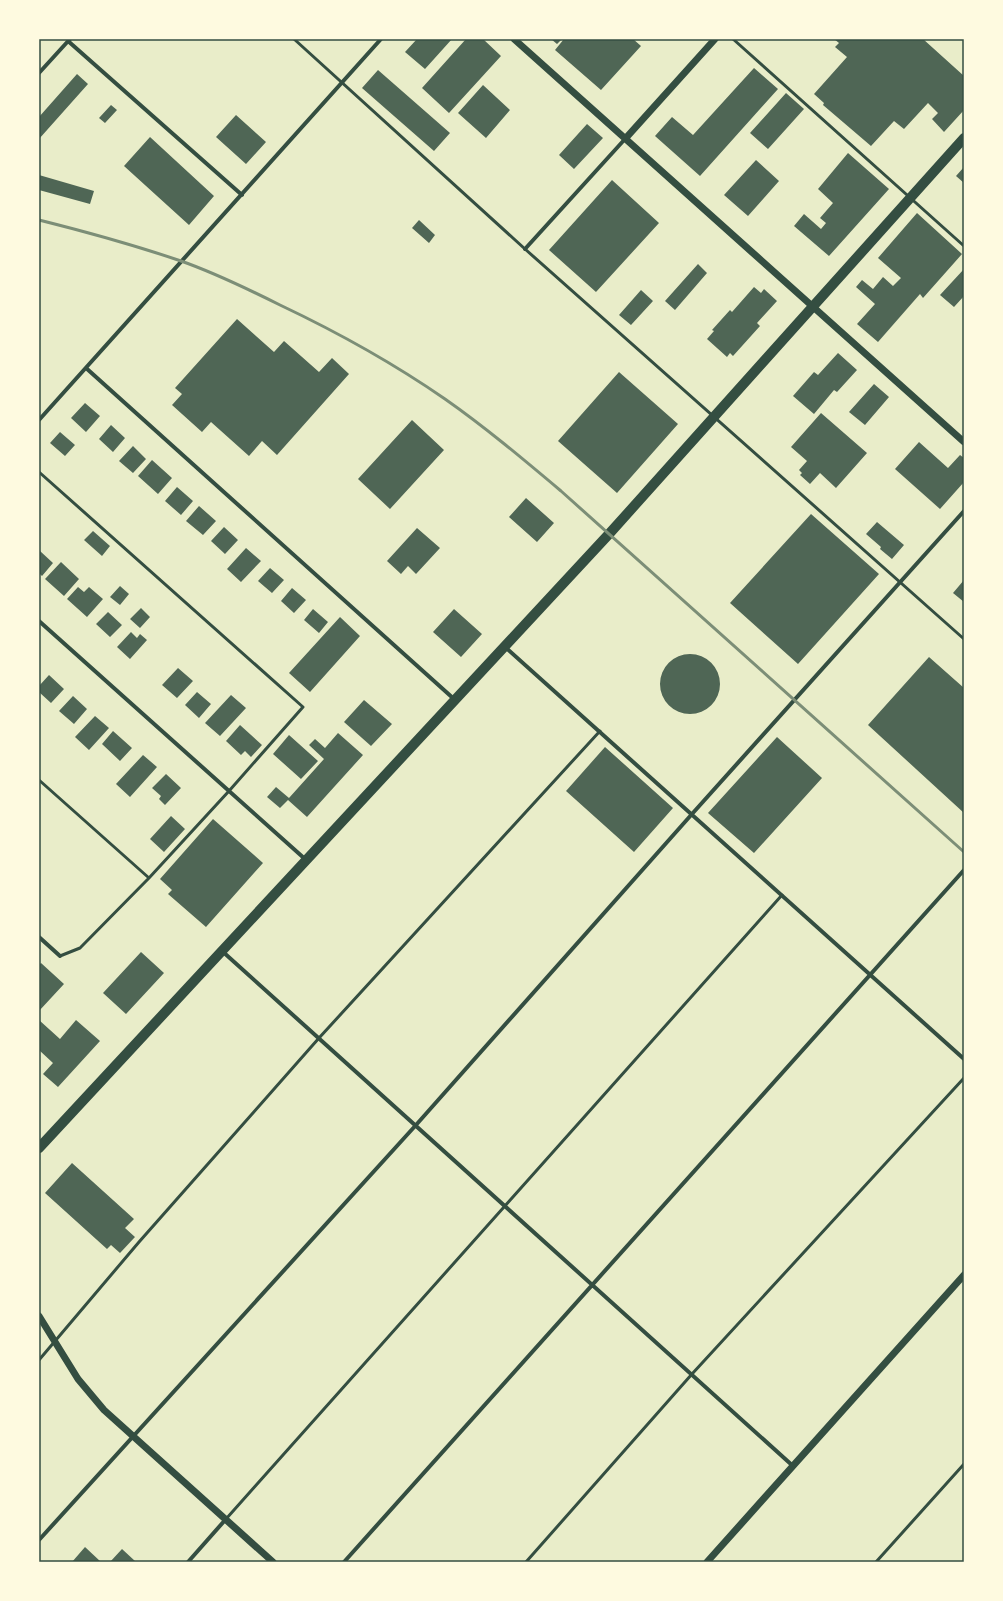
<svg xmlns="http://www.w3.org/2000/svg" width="1003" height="1601" viewBox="0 0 1003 1601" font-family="Poppins,sans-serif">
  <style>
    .building { fill: #4f6655 }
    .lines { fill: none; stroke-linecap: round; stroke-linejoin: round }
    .service { stroke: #344e41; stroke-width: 3 }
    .minor { stroke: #344e41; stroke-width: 4 }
    .tertiary { stroke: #344e41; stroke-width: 7 }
    .primary { stroke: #344e41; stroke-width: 10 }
    .rail { stroke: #7c8e77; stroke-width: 3 }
    .neatline { fill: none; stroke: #344e41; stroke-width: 1.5 }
  </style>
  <rect width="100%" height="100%" fill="#e9edc9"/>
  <path class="building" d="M 417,39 L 452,39 L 425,69 L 405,52 Z
    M 466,39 L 483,39 L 501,56 L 449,113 L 422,88 Z
    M 551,39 L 562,39 L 557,44 Z
    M 564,39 L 633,39 L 641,46 L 601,90 L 555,50 Z
    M 834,39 L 923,39 L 964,76 L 964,110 L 944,132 L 932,119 L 938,113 L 928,103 L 904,129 L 894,121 L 871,146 L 823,105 L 824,103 L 814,94 L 847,57 L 835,47 L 839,43 Z
    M 754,68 L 778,89 L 700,176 L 655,136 L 672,117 L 693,135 Z
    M 378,70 L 450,133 L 434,151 L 362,88 Z
    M 77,74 L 88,84 L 39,139 L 39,117 Z
    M 483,85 L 510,110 L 486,138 L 458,113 Z
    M 786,93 L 804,109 L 768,149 L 750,133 Z
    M 111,105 L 117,110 L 105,123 L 99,118 Z
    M 236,115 L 266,142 L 246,164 L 216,137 Z
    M 587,124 L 603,138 L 574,169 L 559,155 Z
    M 150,137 L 214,196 L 189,225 L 124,166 Z
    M 848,153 L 889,189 L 829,256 L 794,226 L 804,214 L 821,229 L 826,223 L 820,218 L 833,203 L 818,189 Z
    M 756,160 L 779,181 L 748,216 L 724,195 Z
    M 964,167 L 964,183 L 956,176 Z
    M 39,175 L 94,191 L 90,204 L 39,190 Z
    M 612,180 L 659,223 L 596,292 L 549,250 Z
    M 917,213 L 962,254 L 923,298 L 920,294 L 878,342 L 857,324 L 875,304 L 856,287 L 862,280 L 873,289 L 883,277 L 893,286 L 901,278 L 878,258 Z
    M 419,220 L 435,235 L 429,243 L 412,228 Z
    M 698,264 L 707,273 L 675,310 L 665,301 Z
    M 964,269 L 964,296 L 954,307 L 940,295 Z
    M 754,287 L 761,293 L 764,289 L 777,301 L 757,323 L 760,326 L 733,356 L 730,353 L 727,357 L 707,339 L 714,331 L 712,330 L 730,310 L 732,312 Z
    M 641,290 L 653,301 L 631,325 L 619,315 Z
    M 237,319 L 274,352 L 284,341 L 319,372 L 332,358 L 349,374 L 277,455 L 262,441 L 249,456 L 211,422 L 202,432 L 172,405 L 182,394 L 175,388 Z
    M 838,353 L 857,370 L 837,392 L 834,390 L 814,414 L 793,396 L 814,372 L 818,375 Z
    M 619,372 L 678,424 L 617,493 L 558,441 Z
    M 874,384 L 889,397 L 865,425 L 849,412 Z
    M 85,403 L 100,416 L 86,432 L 71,418 Z
    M 821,413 L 867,453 L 836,488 L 820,473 L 810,484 L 800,475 L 802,473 L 799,470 L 807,461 L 791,447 Z
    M 412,420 L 444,450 L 390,509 L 358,479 Z
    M 111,425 L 125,438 L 113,452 L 99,439 Z
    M 60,432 L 75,445 L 65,456 L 50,443 Z
    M 919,442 L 948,468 L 960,455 L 964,458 L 964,482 L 940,509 L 895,469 Z
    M 133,446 L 146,459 L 133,473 L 119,461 Z
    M 152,460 L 172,478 L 158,494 L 138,476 Z
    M 177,487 L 193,501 L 181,515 L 165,501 Z
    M 526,498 L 554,523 L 537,542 L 509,517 Z
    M 199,506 L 216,521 L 203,535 L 186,521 Z
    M 811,514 L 879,574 L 798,664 L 730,603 Z
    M 877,522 L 904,545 L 892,559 L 880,549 L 881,547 L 866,534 Z
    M 224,527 L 238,540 L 225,554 L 211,541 Z
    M 417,528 L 440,548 L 416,574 L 408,566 L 401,574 L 387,561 Z
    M 93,531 L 110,546 L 102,556 L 84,540 Z
    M 246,548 L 261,561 L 241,582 L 227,569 Z
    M 40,551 L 53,563 L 42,576 L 39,573 Z
    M 61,562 L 79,579 L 64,596 L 45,579 Z
    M 270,568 L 284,580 L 272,593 L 258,581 Z
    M 964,580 L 964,602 L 953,593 Z
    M 120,586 L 129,594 L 120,605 L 110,597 Z
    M 78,587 L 84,592 L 89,587 L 103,599 L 87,617 L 67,599 Z
    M 292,588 L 306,600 L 294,613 L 281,601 Z
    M 141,608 L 150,617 L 140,628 L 130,619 Z
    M 313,609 L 328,622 L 319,633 L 304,620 Z
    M 454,609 L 482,634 L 461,657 L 433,632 Z
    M 108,612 L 122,625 L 110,637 L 96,624 Z
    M 340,617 L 360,636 L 310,692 L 289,673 Z
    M 131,632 L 137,638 L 140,634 L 147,640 L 130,659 L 117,647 Z
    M660 684a30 30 0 1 1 60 0a30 30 0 1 1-60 0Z
    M 929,657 L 964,688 L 964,813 L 868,725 Z
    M 178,668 L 193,681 L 177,698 L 162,685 Z
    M 49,675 L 64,689 L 51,703 L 39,692 L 39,686 Z
    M 197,692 L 211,704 L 199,718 L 185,705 Z
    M 231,695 L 246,708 L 220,736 L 205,723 Z
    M 73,696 L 87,709 L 74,724 L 59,711 Z
    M 364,700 L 392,724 L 371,746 L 344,722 Z
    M 95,716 L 109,728 L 89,750 L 75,737 Z
    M 240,725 L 262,745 L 251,757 L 245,751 L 241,755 L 226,741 Z
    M 113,731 L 132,748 L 120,761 L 102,744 Z
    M 338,733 L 363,755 L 307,817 L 288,800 L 280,808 L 267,797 L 276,787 L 289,798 L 324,759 L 309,745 L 315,739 L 325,748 Z
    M 289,735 L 318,761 L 301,779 L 273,754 Z
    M 777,737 L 822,778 L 754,853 L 708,813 Z
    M 605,747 L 673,808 L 634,852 L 566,791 Z
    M 143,755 L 157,767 L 130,797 L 116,784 Z
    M 166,774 L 181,788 L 165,805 L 159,799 L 161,796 L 152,788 Z
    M 171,816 L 185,829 L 164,852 L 150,839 Z
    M 213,819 L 263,863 L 206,927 L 168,894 L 172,890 L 160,879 Z
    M 141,952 L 164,973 L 126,1014 L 103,993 Z
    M 41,963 L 64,984 L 39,1011 L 39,965 Z
    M 39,1020 L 60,1039 L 76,1020 L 100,1041 L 58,1087 L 43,1074 L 53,1063 L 39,1050 Z
    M 72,1163 L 134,1219 L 125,1228 L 135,1237 L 120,1253 L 111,1245 L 107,1249 L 45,1193 Z
    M 85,1547 L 101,1562 L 72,1562 Z
    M 122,1549 L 135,1561 L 134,1562 L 110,1562 Z"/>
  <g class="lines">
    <path class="service" d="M 294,39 L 525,249 L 964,639
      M 733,39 L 964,246
      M 39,472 L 303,707 L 229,791 L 149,878 L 80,948 L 60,956
      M 39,780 L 149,878
      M 39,1360 L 139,1242 L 319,1038 L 600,731
      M 226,1519 L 782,895
      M 526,1562 L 692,1374 L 964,1078
      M 876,1562 L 964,1464"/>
    <path class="minor" d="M 68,41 L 242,195
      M 39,73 L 70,39
      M 525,249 L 625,139
      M 86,368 L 454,699
      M 39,420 L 381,39
      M 39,621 L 305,859
      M 504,646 L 964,1059
      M 39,937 L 60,956
      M 222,951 L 793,1466
      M 39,1540 L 416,1125 L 692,814 L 964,511
      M 188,1562 L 226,1519
      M 344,1562 L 964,870"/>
    <path class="tertiary" d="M 514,39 L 964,442
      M 625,139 L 715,39
      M 39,1316 L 78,1379 L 104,1410 L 273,1562
      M 707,1562 L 964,1275"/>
    <path class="primary" d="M 39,1148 L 609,534 L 964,138"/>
    <path class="rail" d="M 39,220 C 87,232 134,245 181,261 C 215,273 248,289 280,305 C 337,332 393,363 445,399 C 485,427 523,459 561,491 L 964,852"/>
  </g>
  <rect width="1003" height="1601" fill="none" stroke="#fefae0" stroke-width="80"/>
  <rect x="40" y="40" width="923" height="1521" class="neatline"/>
</svg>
